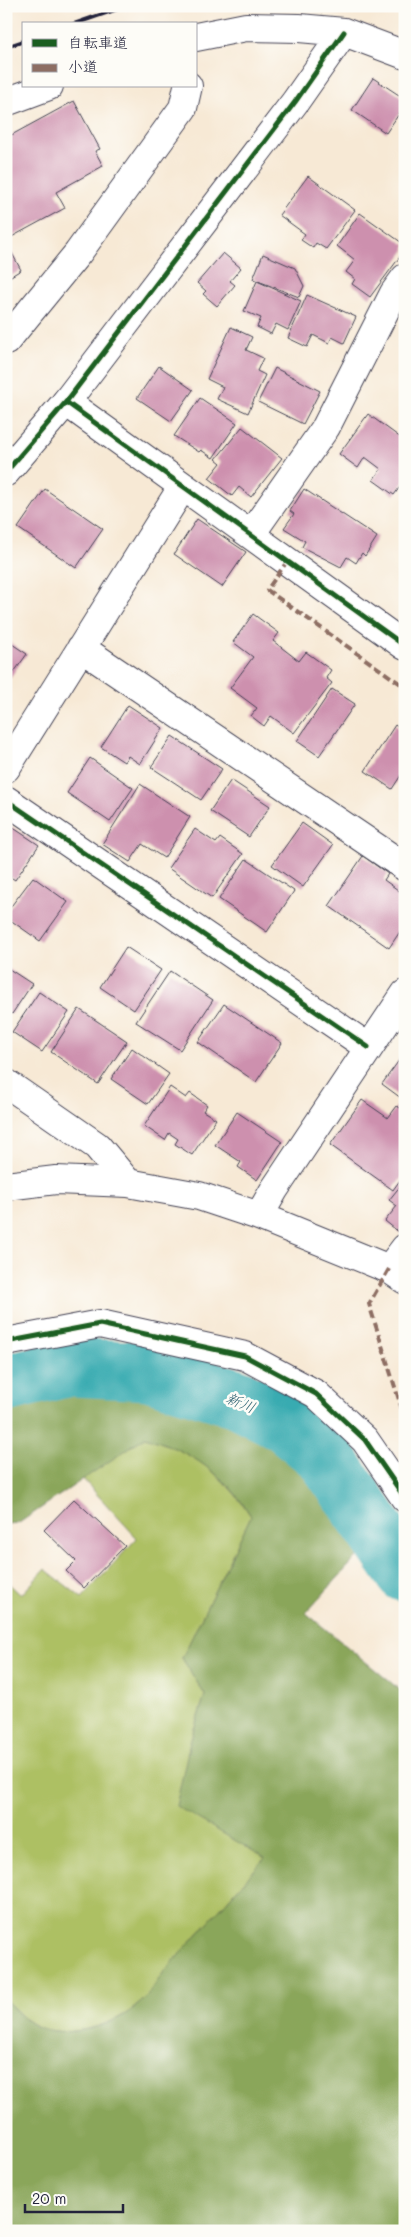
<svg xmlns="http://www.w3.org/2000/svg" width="411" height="2237" viewBox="0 0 411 2237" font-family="Mali,'Klee One',sans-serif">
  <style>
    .green { fill: #adc064; stroke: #687150 }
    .forest { fill: #8aa65a; stroke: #56644a }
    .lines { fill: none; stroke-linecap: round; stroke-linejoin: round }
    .river { stroke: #38abb1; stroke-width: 59 }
    .building { fill: #cd90ae }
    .minor-casing { stroke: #424052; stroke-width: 30 }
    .tertiary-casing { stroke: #424052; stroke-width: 30 }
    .minor { stroke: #fff; stroke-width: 28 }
    .tertiary { stroke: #fff; stroke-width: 28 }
    .rail { stroke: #22223b; stroke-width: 4 }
    .quiet { stroke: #8d6e63; stroke-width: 4; stroke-dasharray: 8 4; stroke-linecap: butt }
    .cycleway-casing { stroke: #fdfcf7; stroke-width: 8 }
    .cycleway { stroke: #1b5e20; stroke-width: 5 }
    .labels { text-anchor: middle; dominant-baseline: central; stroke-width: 5; stroke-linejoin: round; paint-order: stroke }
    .water-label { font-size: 15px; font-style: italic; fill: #2c6070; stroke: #fdfcf7 }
  </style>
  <rect width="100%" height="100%" fill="#fdfcf7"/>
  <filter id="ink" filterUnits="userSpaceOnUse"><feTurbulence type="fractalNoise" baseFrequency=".02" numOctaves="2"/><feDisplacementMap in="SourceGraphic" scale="10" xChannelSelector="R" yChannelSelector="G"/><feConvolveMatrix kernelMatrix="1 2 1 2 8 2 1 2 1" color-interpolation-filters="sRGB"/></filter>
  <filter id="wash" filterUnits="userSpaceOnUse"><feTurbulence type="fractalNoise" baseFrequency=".0096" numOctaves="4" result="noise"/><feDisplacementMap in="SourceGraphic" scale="20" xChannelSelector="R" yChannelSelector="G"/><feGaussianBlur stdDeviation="1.12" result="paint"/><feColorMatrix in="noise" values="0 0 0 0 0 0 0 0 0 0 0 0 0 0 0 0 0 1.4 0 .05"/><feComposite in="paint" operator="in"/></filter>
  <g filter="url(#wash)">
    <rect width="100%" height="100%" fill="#f7e9d5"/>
    <path class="green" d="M 145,1437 C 194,1452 223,1474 251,1516 L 182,1658 L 205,1695 L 190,1742 L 265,1858 L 163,1973 C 157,1983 150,1994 140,2003 C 116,2026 67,2040 36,2026 C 25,2021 15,2009 6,2001 L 6,1581 L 21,1595 L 45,1569 L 82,1598 L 137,1538 L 82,1478 Z"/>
    <path class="forest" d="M 77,1376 L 176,1395 L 302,1459 L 365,1548 L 306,1613 L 405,1694 L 405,2231 L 6,2231 L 6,2001 C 15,2009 25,2021 36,2026 C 67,2040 116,2026 140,2003 C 150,1994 156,1983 163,1973 L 265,1858 L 176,1806 L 190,1742 L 205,1695 L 182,1658 L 251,1516 C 226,1475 191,1451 145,1437 L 19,1523 L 6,1524 L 6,1399 Z"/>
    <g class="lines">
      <path class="river" d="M 6,1383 L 70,1367 L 148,1371 L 237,1398 L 285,1423 L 325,1456 L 405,1573"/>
    </g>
    <g id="blocks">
      <path class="building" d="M 373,78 L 405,99 L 405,105 L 386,133 L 352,110 Z
        M 74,101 L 100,149 L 95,151 L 103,166 L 56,192 L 65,208 L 6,240 L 6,138 Z
        M 308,176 L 355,210 L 326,249 L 316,243 L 313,248 L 301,240 L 305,234 L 279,215 Z
        M 360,213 L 405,245 L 405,250 L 370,297 L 352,284 L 355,279 L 346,272 L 355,260 L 337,246 Z
        M 6,242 L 21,270 L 6,279 Z
        M 223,253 L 241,268 L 230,281 L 235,285 L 217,306 L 203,294 L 206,291 L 197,283 Z
        M 263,254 L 295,268 L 304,286 L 299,297 L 253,279 Z
        M 257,281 L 301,301 L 288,330 L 276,324 L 271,334 L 257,327 L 261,318 L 244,311 Z
        M 307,295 L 356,317 L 344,343 L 332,337 L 329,343 L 313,335 L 307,347 L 288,338 Z
        M 231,327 L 252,337 L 246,350 L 263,358 L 257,371 L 265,375 L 248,413 L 217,399 L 223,387 L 207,379 Z
        M 159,366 L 193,390 L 171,421 L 137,398 Z
        M 275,368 L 320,391 L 303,424 L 258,402 Z
        M 200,398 L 237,423 L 213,458 L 201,450 L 199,452 L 174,436 Z
        M 368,414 L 405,441 L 405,480 L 394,495 L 373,480 L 381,469 L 365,457 L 358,468 L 339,454 Z
        M 242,427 L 282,458 L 251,497 L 239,487 L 232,496 L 209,478 L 221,463 L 216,459 Z
        M 45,489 L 103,529 L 76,568 L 18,528 Z
        M 304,489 L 377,537 L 365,556 L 362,553 L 356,563 L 347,557 L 341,567 L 302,547 L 305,541 L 284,528 L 294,514 L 290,511 Z
        M 197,519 L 246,552 L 222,587 L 174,554 Z
        M 253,614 L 279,633 L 273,641 L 299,661 L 306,652 L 331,670 L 326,678 L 332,683 L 294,733 L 271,716 L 264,726 L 251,716 L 257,708 L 230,688 L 253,657 L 233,642 Z
        M 6,640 L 27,654 L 7,682 L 6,682 Z
        M 332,689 L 355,704 L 319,756 L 297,741 Z
        M 128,705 L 163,728 L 140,764 L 128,756 L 124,762 L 101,747 Z
        M 395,725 L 405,732 L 405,769 L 392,789 L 365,771 Z
        M 172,736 L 222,769 L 201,800 L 151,767 Z
        M 90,758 L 133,788 L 110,822 L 67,793 Z
        M 231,780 L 270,806 L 249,837 L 210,811 Z
        M 140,784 L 190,817 L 164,858 L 142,844 L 130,862 L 102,844 Z
        M 6,823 L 39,845 L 15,880 L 6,874 Z
        M 302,823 L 333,845 L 303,887 L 272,865 Z
        M 195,829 L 216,843 L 220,838 L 243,854 L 212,898 L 168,868 Z
        M 363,856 L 388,874 L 384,880 L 405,895 L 405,924 L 389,948 L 329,906 Z
        M 246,859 L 294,891 L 267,932 L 219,899 Z
        M 33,877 L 68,902 L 40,941 L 6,917 L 6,913 Z
        M 126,947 L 161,970 L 134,1010 L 100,987 Z
        M 6,967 L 32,984 L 12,1014 L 6,1010 Z
        M 170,971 L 213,1000 L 180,1050 L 136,1022 Z
        M 39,992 L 69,1012 L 42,1052 L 12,1032 Z
        M 224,1004 L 282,1043 L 256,1082 L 198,1042 Z
        M 79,1009 L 127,1041 L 98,1084 L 51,1052 Z
        M 132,1048 L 169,1074 L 148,1104 L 111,1079 Z
        M 405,1052 L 405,1101 L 382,1084 Z
        M 170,1087 L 186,1098 L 190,1093 L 207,1105 L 203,1111 L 216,1119 L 192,1155 L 175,1144 L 178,1139 L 169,1133 L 165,1140 L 144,1126 Z
        M 362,1100 L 388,1118 L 397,1106 L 405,1111 L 405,1173 L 393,1190 L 330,1145 Z
        M 237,1112 L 282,1142 L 257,1180 L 238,1167 L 241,1162 L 215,1145 Z
        M 405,1180 L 405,1226 L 400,1233 L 385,1221 L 397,1206 L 389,1200 Z
        M 74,1499 L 125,1546 L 84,1588 L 66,1571 L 76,1561 L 44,1530 Z"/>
    </g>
  </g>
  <g filter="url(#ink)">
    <use href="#blocks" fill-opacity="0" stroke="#424052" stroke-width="1"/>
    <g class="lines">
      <defs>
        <path id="minor" d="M 6,102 L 49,86
          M 66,402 L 405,646
          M 251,534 L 326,427 L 394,293 L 405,278
          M 81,648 L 405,867
          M 6,768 L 183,486
          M 6,800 L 368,1047
          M 6,1083 L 97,1146 L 128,1183
          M 6,1186 L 56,1180 L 128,1183 L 199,1196 L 259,1216 L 389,1269 L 405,1280
          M 259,1216 L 274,1190 L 405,994
          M 389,1269 L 405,1248
          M 6,1342 L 100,1324 L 245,1356 L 316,1394 L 365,1440 L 405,1498"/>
        <path id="tertiary" d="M 196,37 L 246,27 L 299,28 L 344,32 L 405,55
          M 6,341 L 78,253 L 183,108 L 188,86
          M 6,472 L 66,402 L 295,102 L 344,32"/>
      </defs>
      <use href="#minor" class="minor-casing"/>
      <use href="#tertiary" class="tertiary-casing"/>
      <use href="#minor" class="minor"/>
      <use href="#tertiary" class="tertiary"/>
      <path class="rail" d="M 74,24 L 126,6
        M 6,47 L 24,41"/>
      <path class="quiet" d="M 288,560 L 267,590 L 405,687
        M 389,1269 L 369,1304 L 405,1419"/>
      <defs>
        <path id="cycleway" d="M 66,402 L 405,646
          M 6,472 L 66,402 L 295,102 L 344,32
          M 6,800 L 368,1047
          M 6,1342 L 100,1324 L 245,1356 L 316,1394 L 365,1440 L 405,1498"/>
      </defs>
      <use href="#cycleway" class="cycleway-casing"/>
      <use href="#cycleway" class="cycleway"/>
    </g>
  </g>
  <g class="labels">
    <g class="water-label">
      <text transform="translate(241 1402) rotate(23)">新川</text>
    </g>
  </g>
  <rect width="411" height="2237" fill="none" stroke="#fdfcf7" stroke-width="25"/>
  <rect x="22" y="22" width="175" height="65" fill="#fdfcf7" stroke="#a5a5ac"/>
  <rect x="32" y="39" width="25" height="8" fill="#1b5e20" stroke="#a5a5ac"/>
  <text x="68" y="48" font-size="15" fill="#22223b">自転車道</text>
  <rect x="32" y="64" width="25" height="8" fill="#8d6e63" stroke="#a5a5ac"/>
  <text x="68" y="72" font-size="15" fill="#22223b">小道</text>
  <path d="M25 2204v8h98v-8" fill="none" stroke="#22223b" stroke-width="2.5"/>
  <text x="32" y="2204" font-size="15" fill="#22223b" stroke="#fdfcf7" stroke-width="4" paint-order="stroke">20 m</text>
</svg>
